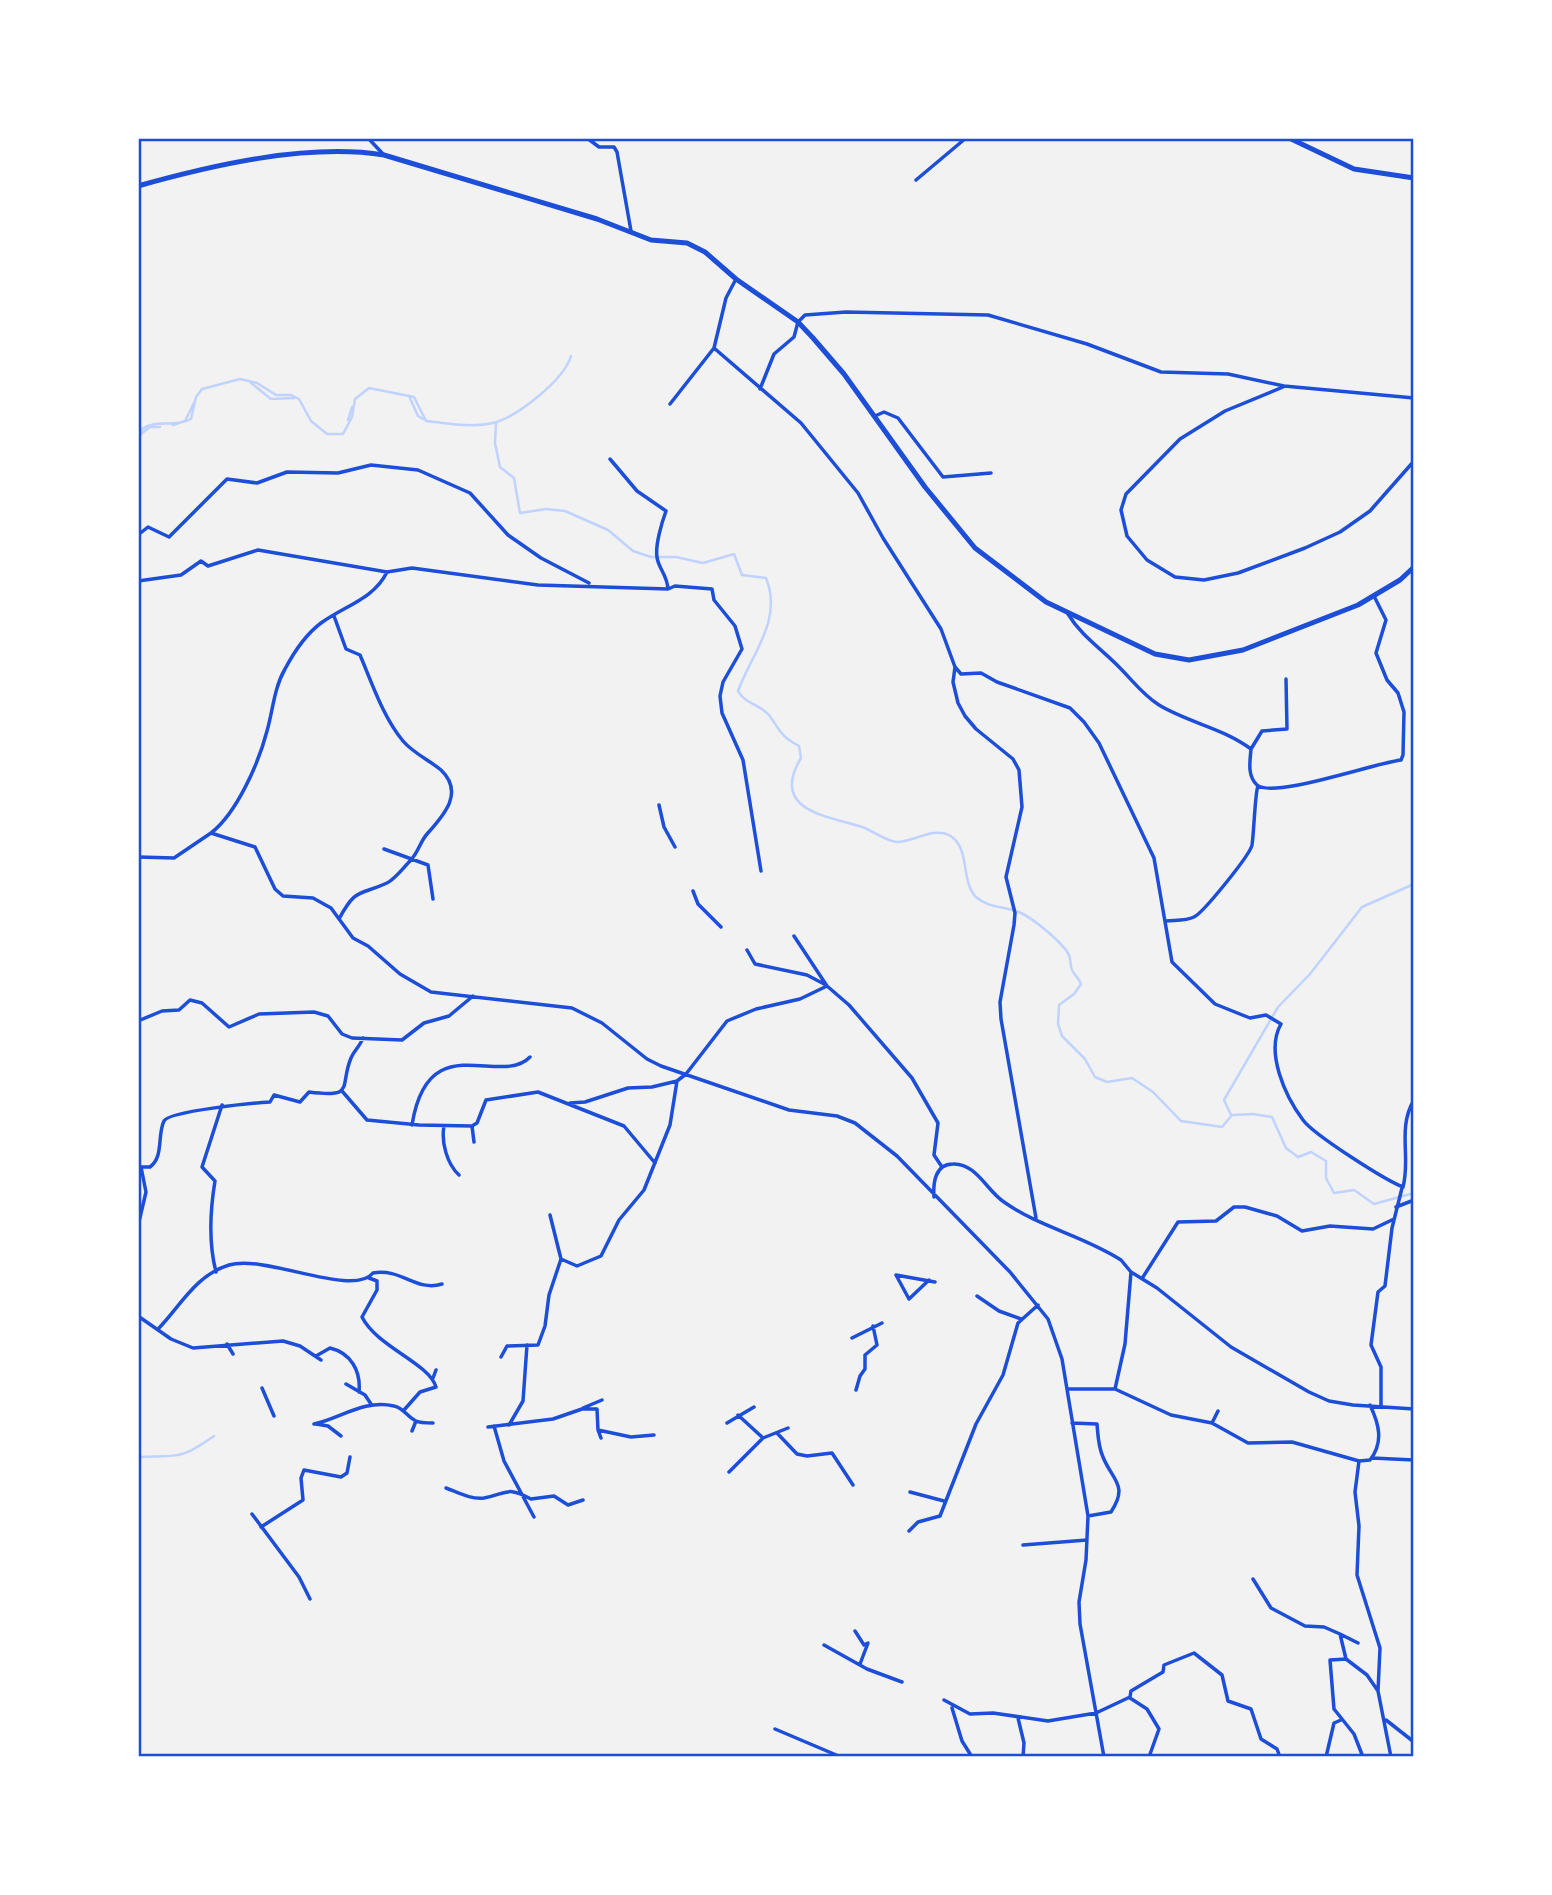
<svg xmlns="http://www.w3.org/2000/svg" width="1552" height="1895" viewBox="0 0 1552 1895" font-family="'Source Sans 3',sans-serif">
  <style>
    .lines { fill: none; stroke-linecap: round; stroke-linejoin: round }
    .stream { stroke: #bfd3fe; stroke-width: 2.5 }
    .minor { stroke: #1d4ed8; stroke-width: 3.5 }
    .tertiary { stroke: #1d4ed8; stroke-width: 5 }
    .neatline { fill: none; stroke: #1d4ed8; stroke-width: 2.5 }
  </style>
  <rect width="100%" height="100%" fill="#f2f2f2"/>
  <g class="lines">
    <path class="stream" d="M 251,383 L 271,399 L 294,398
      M 409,396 L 418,416 L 423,419
      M 348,420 L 352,407
      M 496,423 L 495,443 L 500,467 L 514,478 L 520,513 L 546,509 L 565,511 L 608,530 L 633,551 L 651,557 L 676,557 L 703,563 L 734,554 L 742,575 L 766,578 C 783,620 752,653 738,691 C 745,704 761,705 769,715 C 780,730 780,736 799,746 L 801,758 C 769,811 828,816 862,827 C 874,831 885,841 897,842 C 913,842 933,827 949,835 C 971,847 960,881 976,897 C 989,909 1007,906 1021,913 C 1034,919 1063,943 1069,955 C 1071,960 1070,966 1072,970 C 1075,976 1079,978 1081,984 L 1074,994 L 1059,1005 L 1058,1024 L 1062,1036 L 1085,1059 L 1095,1077 L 1107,1082 L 1132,1078 L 1153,1092 L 1181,1121 L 1222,1127 L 1232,1115 L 1253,1114 L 1272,1117 L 1286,1148 L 1298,1157 L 1311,1152 L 1326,1161 L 1326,1178 L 1334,1193 L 1354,1190 L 1374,1204 L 1414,1193
      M 173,425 L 185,421 L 195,401
      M 141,434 L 150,427 L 160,427
      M 138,444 L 142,429 C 155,419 174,428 191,419 L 196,397 L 202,389 L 240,379 L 257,383 L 276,395 L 291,395 L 299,399 L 311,421 L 327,434 L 343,434 L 352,417 L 355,399 L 369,388 L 414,397 L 426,421 C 448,423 472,428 493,423 C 517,417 564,380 571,356
      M 1231,1115 L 1224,1100 L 1278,1007 L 1310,974 L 1362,907 L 1414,884
      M 138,1457 C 179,1455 178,1461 214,1436"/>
    <path class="minor" d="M 368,138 L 383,154
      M 587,138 L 599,147 L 614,147 L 617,152 L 631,231
      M 916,180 L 966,138
      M 714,348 L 801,423 L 858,493 L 883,538 L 941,629 L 955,667 L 953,682 L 958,703 L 965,716 L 976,729 L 1013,759 L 1019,770 L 1022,807 L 1006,877 L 1015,913 L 1014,925 L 1000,1002 L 1001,1019 L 1036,1218
      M 1283,387 L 1225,411 L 1180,439 L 1126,494 L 1121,510 L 1127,536 L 1147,560 L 1175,577 L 1204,580 L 1238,573 L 1305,548 L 1340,532 L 1370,511 L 1414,461
      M 760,389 L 774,354 L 794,337 L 798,322 L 805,315 L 846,312 L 988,315 L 1087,344 L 1161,372 L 1228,374 L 1284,386 L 1414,398
      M 670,404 L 714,348 L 726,298 L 736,279
      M 875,416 L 884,412 L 898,418 L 943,477 L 991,473
      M 610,459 L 637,491 L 666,511 C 662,522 655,545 657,557 C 658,568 667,574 668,589 L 675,586 L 712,589 L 714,600 L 735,626 L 742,649 L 723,682 L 720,696 L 722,713 L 743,760 L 761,871
      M 138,535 L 148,527 L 169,537 L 227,479 L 257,483 L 287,472 L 338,473 L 371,465 L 418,470 L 470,493 L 508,535 L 541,558 L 589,583
      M 138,581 L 181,575 L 201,561 L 208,566 L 258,550 L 387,572 L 412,568 L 538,585 L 668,589
      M 1068,614 C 1082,637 1102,649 1120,668 C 1133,681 1143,695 1159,705 C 1189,723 1223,728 1251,749 C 1250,761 1247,776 1257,785 C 1273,799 1375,763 1401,760 L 1403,755 L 1404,712 L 1398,693 L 1387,680 L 1376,653 L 1386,620 L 1374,596
      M 334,616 L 346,649 L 360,655 C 372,683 383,717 403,741 C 413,753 429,760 441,770 C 465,793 443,816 427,834 C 420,842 418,853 410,861 C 404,867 395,879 387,883 C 359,896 356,887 339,919
      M 955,667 L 961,674 L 981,673 L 997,682 L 1070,708 L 1084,722 L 1099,743 L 1154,858 L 1172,962 L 1215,1004 L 1250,1018 L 1266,1015 L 1281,1024 C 1265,1052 1285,1096 1303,1120 C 1314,1135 1385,1180 1403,1187 C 1411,1158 1397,1128 1414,1100
      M 1251,749 L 1262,731 L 1287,729 L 1286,679
      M 659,805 L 664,827 L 675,847
      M 211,833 C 237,813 259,762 267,731 C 273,710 274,688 285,669 C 294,652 305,635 321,623 C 344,606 374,599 387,572
      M 384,849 L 428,865 L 433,899
      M 138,857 L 174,858 L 211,833 L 255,847 L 275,889 L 283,896 L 313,898 L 331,908 L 353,938 L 368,946 L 400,974 L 431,992 L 572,1008 L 602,1023 L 647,1059 L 661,1066 L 789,1110 L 837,1116 L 855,1123 L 897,1156 L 1010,1272 L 1048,1319 L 1062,1359 L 1088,1516 L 1086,1560 L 1079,1602 L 1080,1624 L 1104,1757
      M 693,891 L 698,904 L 721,927
      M 1166,921 C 1175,920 1186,921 1194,917 C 1203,913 1250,855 1252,845 C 1254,833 1255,792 1258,786
      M 794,936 L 827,986 L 849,1005 L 912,1078 L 938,1123 L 934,1155 L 942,1167
      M 747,950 L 755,964 L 807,975 L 826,985
      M 138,1021 L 162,1011 L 179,1010 L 190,1000 L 202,1003 L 229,1027 L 259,1014 L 314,1012 L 328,1016 L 342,1034 L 352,1038 L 402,1040 L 424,1023 L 449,1016 L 473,996
      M 342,1091 L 367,1120 L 419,1125 L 472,1126 L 477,1123 L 486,1100 L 538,1092 L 624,1126 L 655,1163
      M 570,1103 L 585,1102 L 628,1088 L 652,1087 L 677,1081 L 686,1074 L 727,1021 L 756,1009 L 800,999 L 827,986
      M 412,1125 C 428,1025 500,1088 530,1057
      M 444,1126 C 441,1142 447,1164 459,1175
      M 472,1126 L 474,1142
      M 138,1167 L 150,1167 C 164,1157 157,1135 164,1121 C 169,1111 254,1103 270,1102 L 274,1095 L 300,1102 L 309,1092 C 356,1098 339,1087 351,1058 C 354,1051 360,1046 363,1038
      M 934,1197 C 933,1183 935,1164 953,1164 C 976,1163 987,1191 1004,1202 C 1039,1227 1084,1236 1121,1260 L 1131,1272 L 1157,1288 L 1231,1347 L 1309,1392 L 1329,1401 L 1353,1405 L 1414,1409
      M 1396,1207 L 1414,1200
      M 550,1215 L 561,1259 L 577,1266 L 601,1256 L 619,1220 L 644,1190 L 670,1125 L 677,1081
      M 138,1226 L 146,1192 L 141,1167
      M 216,1272 C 208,1241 210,1211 215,1181 L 202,1167 L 222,1105
      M 1143,1277 L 1178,1222 L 1216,1221 L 1234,1207 L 1245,1207 L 1277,1216 L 1302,1231 L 1330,1226 L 1373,1229 L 1394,1219
      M 369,1278 L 377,1281 L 377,1290 L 362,1317 C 377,1347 429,1363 436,1387 L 420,1392 L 404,1410
      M 929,1280 L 909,1299 L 896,1275 L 935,1282
      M 977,1296 L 999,1311 L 1021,1319
      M 138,1316 L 171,1339 L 193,1348 L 283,1341 L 300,1346 L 321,1360
      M 159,1328 C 181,1305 196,1275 229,1265 C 265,1254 353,1298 373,1273 C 402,1268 416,1292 442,1284
      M 852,1338 L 882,1323
      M 227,1344 L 233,1354
      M 316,1356 L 330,1348 C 351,1353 361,1371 359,1392
      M 501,1357 L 507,1346 L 538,1345 L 545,1326 L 549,1295 L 561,1259
      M 433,1378 L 436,1370
      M 346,1384 L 365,1395 L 371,1404
      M 262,1388 L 274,1416
      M 1067,1389 L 1115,1389 L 1125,1344 L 1131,1272
      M 1115,1389 L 1171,1415 L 1212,1423 L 1248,1443 L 1292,1442 L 1359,1461
      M 856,1390 L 860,1376 L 865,1369 L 865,1355 L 877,1345 L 873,1326
      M 1370,1405 C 1379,1424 1384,1442 1370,1460 L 1359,1461 L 1355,1492 L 1359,1526 L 1357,1575 L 1380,1648 L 1378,1691
      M 1381,1406 L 1381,1367 L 1371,1345 L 1378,1292 L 1385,1286 L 1392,1228 L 1402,1188
      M 583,1408 L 602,1400
      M 738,1415 L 763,1438 L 788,1428
      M 727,1423 L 754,1407
      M 1072,1423 L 1097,1424 C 1098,1435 1098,1446 1103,1457 C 1112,1480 1129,1485 1111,1512 L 1088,1516
      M 1212,1423 L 1218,1411
      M 314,1424 C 341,1418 364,1399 394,1406 C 404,1408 407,1417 416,1421 C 420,1423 428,1423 433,1423
      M 316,1424 L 328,1426 L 341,1436
      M 509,1425 L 523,1401 L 527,1345
      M 494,1426 L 504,1461 L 534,1517
      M 488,1427 L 553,1419 L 582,1409 L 597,1409 L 598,1430 L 631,1437 L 654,1435
      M 598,1430 L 601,1438
      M 412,1431 L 416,1421
      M 777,1433 L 797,1454 L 807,1456 L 832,1453 L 853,1485
      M 1372,1458 L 1414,1460
      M 729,1472 L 763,1438
      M 446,1488 C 457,1492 472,1500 484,1498 C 508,1493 507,1486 531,1499 L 554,1496 L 568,1505 L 583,1500
      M 910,1492 L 944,1501
      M 252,1514 L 299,1577 L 310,1599
      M 261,1527 L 303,1500 L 301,1478 L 304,1470 L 341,1477 L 347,1473 L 350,1457
      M 909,1531 L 918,1522 L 940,1516 L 976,1424 L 1003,1375 L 1018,1323 L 1038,1305
      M 1023,1545 L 1087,1540
      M 1253,1579 L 1271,1608 L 1305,1626 L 1324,1627 L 1340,1634 L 1346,1659 L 1367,1675 L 1378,1691 L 1391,1757
      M 855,1631 L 864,1645 L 868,1643 L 860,1664
      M 1340,1634 L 1358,1643
      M 824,1645 L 867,1669 L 902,1682
      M 1346,1659 L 1330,1660 L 1334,1709 L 1354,1734 L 1363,1757
      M 1130,1698 L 1147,1709 L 1159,1729 L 1149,1757
      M 944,1700 L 970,1714 L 993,1713 L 1048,1721 L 1096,1713 L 1130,1697 L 1131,1691 L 1163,1672 L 1164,1665 L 1194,1653 L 1222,1675 L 1228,1701 L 1251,1709 L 1261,1739 L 1277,1749 L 1280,1757
      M 952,1708 L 962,1741 L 972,1757
      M 1018,1718 L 1024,1743 L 1023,1757
      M 1386,1720 L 1414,1742
      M 775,1729 L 841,1757
      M 1326,1757 L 1334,1723 L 1341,1720"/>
    <path class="tertiary" d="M 1289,138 L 1354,169 L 1414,178
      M 138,186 C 213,165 307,143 384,155 L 597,219 L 651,240 L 687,243 L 705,252 L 736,279 L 798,322 L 813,338 L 844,374 L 925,487 L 975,548 L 1046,602 L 1155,654 L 1189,660 L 1243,650 L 1358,605 L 1400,580 L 1414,567"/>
  </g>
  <rect width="1552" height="1895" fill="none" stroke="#ffffff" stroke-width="280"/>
  <rect x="140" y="140" width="1272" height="1615" class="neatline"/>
</svg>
